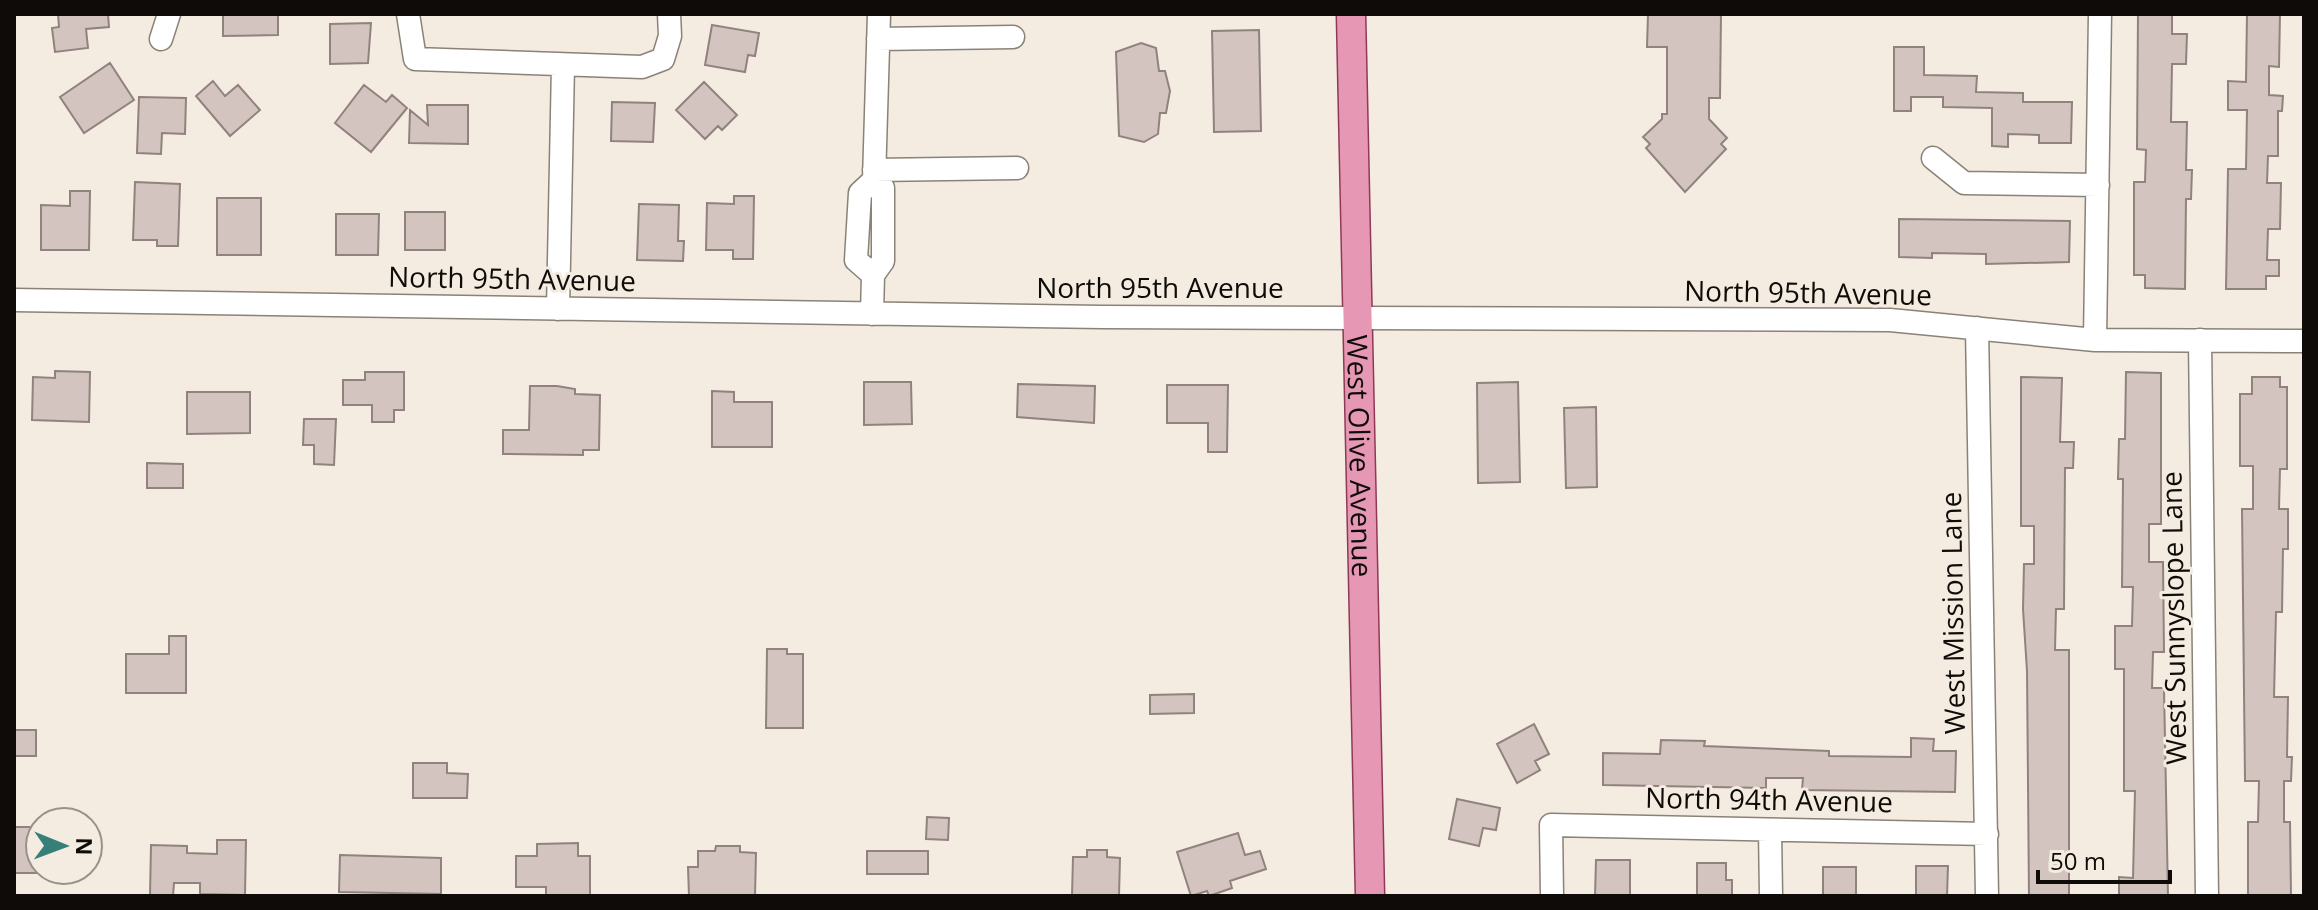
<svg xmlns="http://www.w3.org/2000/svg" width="2318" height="910" viewBox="0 0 2318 910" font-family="'Open Sans',sans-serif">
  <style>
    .building { fill: #d3c4c0; stroke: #91827f; stroke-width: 2 }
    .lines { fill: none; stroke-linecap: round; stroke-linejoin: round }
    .minor-casing { stroke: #898277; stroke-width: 25 }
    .major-casing { stroke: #903957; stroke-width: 31 }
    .minor { stroke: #fff; stroke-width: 22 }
    .major { stroke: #e697b4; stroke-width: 28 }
    .labels { text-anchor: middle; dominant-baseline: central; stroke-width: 6; stroke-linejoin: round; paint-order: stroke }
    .street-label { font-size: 28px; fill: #0e0b08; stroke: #f4ece0 }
  </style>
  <rect width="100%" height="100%" fill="#f4ece0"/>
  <path class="building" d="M 58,14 L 108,14 L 109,27 L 86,29 L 88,48 L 55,52 L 52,28 L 59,27 Z
    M 223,14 L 278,14 L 278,35 L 223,36 Z
    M 1648,14 L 1721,14 L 1720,98 L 1709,98 L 1709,119 L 1727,138 L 1721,144 L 1726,149 L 1685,192 L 1646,148 L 1650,144 L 1643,137 L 1662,119 L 1662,114 L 1667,114 L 1667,47 L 1647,47 Z
    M 2138,14 L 2172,14 L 2172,34 L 2187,34 L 2186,64 L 2172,64 L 2171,122 L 2187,122 L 2186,170 L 2192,170 L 2191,199 L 2186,199 L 2185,289 L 2145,288 L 2145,275 L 2134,275 L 2134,182 L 2145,182 L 2146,150 L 2137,149 Z
    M 2247,14 L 2280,14 L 2279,67 L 2269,66 L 2269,95 L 2283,96 L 2282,111 L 2278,111 L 2278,156 L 2268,156 L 2267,183 L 2281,183 L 2280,229 L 2268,229 L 2267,260 L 2279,260 L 2279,276 L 2266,276 L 2266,289 L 2226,289 L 2228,169 L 2246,169 L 2247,110 L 2228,110 L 2228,81 L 2246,82 Z
    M 371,23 L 368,63 L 330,64 L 330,24 Z
    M 712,25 L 759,33 L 755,56 L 748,55 L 745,72 L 705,65 Z
    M 1259,30 L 1261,131 L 1214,132 L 1212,31 Z
    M 1141,43 L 1156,48 L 1159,71 L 1165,71 L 1170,91 L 1166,113 L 1160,113 L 1158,134 L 1144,142 L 1119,136 L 1116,52 Z
    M 1894,47 L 1924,47 L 1924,75 L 1977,76 L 1976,92 L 2023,93 L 2023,102 L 2072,102 L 2071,143 L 2039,143 L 2039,135 L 2008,134 L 2008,147 L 1992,146 L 1992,108 L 1943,107 L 1943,97 L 1911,97 L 1911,111 L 1894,111 Z
    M 110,63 L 134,100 L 84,133 L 60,97 Z
    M 213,81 L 225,96 L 238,85 L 260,110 L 230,136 L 196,96 Z
    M 704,82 L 737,115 L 722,130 L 718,126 L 705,139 L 676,110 Z
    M 364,85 L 386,102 L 392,95 L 407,108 L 371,152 L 335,123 Z
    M 139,97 L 186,98 L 185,134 L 162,133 L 161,154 L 137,153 Z
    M 612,102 L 655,103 L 653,142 L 611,141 Z
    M 427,105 L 468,105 L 468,144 L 409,143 L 410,110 L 428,125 Z
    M 135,182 L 180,184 L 178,246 L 157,246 L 157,240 L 133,240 Z
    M 70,191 L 90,191 L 89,250 L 41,250 L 41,205 L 70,206 Z
    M 734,196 L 754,196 L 753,259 L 733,259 L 733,250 L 706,250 L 707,203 L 734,204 Z
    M 217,198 L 261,198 L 261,255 L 217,255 Z
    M 639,204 L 679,205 L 678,241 L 684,241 L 683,261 L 637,260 Z
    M 405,212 L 445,212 L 445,250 L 405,250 Z
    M 336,214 L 379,214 L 378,255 L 336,255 Z
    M 1899,219 L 2070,221 L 2069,262 L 1986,264 L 1986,254 L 1932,253 L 1932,258 L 1899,257 Z
    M 55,371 L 90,372 L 89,422 L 32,420 L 33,377 L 55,378 Z
    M 365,372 L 404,372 L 404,410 L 394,410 L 394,422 L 372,422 L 372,405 L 343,405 L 343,380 L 365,380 Z
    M 2126,372 L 2161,373 L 2161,524 L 2149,524 L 2149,562 L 2163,562 L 2164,652 L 2153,652 L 2152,688 L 2164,688 L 2168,896 L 2119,896 L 2119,877 L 2133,878 L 2135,791 L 2124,791 L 2124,669 L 2115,669 L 2115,626 L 2132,626 L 2133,587 L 2122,587 L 2123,479 L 2118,479 L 2119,439 L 2125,439 Z
    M 2021,377 L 2062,378 L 2060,442 L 2074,442 L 2073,468 L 2065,468 L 2064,609 L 2056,609 L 2055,650 L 2069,650 L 2069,896 L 2029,896 L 2027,671 L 2023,609 L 2024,564 L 2034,564 L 2034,526 L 2021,526 Z
    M 2252,377 L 2280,377 L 2280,387 L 2287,387 L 2287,469 L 2280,469 L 2279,509 L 2288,509 L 2288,549 L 2283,549 L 2282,612 L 2276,612 L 2274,697 L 2288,697 L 2287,757 L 2292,757 L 2291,781 L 2284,781 L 2284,822 L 2290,822 L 2291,896 L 2248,896 L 2248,822 L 2258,822 L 2259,781 L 2245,781 L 2242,509 L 2253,509 L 2253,466 L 2240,466 L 2240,394 L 2252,394 Z
    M 864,382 L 911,382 L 912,424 L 864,425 Z
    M 1518,382 L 1520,482 L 1478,483 L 1477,383 Z
    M 1018,384 L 1095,386 L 1094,423 L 1017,417 Z
    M 1167,385 L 1228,385 L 1227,452 L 1208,452 L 1208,423 L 1167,423 Z
    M 530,386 L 557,386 L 575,389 L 575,394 L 600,395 L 599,450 L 583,450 L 583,455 L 503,454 L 503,430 L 529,430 Z
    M 712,391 L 734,392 L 734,402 L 772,402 L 772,447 L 712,447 Z
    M 187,392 L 250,392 L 250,433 L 187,434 Z
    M 1596,407 L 1597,487 L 1566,488 L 1564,408 Z
    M 304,419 L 336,419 L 334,465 L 314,464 L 314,445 L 303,445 Z
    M 147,463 L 183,464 L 183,488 L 147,488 Z
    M 169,636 L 186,636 L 186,693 L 126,693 L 126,654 L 169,654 Z
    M 767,649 L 787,649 L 787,654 L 803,654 L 803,728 L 766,728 Z
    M 1194,694 L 1194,713 L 1150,714 L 1150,695 Z
    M 1534,724 L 1549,754 L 1535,761 L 1540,770 L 1517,783 L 1497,744 Z
    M 14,730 L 36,730 L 36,756 L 14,756 Z
    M 1911,738 L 1934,739 L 1933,751 L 1956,751 L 1955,792 L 1802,790 L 1803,778 L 1766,778 L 1766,788 L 1603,785 L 1603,753 L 1660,754 L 1661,740 L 1705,741 L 1704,746 L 1829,751 L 1829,756 L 1911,757 Z
    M 413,763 L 447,763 L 447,773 L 468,774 L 467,798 L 413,798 Z
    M 1457,799 L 1500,808 L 1496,830 L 1483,828 L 1479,846 L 1449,839 Z
    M 927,817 L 949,818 L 948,840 L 926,839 Z
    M 14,827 L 40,827 L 40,873 L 14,873 Z
    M 1238,833 L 1245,855 L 1260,851 L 1266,869 L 1230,881 L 1232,888 L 1209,896 L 1207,891 L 1191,896 L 1177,852 Z
    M 217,840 L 246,840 L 245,895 L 200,894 L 200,883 L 174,883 L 173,896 L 150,896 L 151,845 L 187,846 L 187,853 L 217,854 Z
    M 578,843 L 578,856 L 590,856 L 590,896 L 546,896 L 546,887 L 516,887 L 516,856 L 537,856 L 537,844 Z
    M 716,846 L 740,846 L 740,852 L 756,853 L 755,896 L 689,896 L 688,867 L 698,867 L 698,851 L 715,851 Z
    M 1087,850 L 1107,850 L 1107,857 L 1120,858 L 1119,896 L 1072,896 L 1073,857 L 1087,857 Z
    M 867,851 L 928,851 L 928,874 L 867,874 Z
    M 340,855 L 441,858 L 441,894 L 339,892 Z
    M 1596,860 L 1630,860 L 1630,896 L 1595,896 Z
    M 1697,863 L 1726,863 L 1726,880 L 1732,880 L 1732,896 L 1697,896 Z
    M 1916,866 L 1948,866 L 1947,896 L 1916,896 Z
    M 1823,867 L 1856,867 L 1856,896 L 1823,896 Z"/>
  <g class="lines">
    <defs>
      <path id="minor" d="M 408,14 L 415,59 L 642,67 L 663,59 L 670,36 L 669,14
        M 161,39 L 169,14
        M 878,39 L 1013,37
        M 1933,158 L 1964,183 L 2098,185
        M 874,170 L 1017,168
        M 873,275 L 856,260 L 860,193 L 874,180 L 879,14
        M 14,300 L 1103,317 L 1890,320 L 2095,340 L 2304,341
        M 558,309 L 563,65
        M 872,314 L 873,275 L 883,261 L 883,188 L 874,180
        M 1977,328 L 1987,896
        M 2095,340 L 2100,14
        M 2200,340 L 2207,896
        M 1770,830 L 1771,896
        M 1552,896 L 1551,825 L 1987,834"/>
      <g id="major">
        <path id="s1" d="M 1351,14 L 1370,896"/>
      </g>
    </defs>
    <use href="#minor" class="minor-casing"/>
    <use href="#major" class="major-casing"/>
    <use href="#minor" class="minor"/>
    <use href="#major" class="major"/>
  </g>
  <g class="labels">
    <g class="street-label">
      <text transform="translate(512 278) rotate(1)">North 95th Avenue</text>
      <text x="1160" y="287">North 95th Avenue</text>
      <text transform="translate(1808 292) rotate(1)">North 95th Avenue</text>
      <text stroke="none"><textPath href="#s1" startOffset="442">West Olive Avenue</textPath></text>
      <text transform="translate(1952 613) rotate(-91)">West Mission Lane</text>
      <text transform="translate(2173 618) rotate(-91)">West Sunnyslope Lane</text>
      <text transform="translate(1769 799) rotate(1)">North 94th Avenue</text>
    </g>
  </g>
  <rect width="2318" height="910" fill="none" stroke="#0e0b08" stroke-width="32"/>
  <g transform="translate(64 846) rotate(91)"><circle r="38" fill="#f4ece0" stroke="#98928a" stroke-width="2"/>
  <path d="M0-6L14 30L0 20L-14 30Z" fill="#377f79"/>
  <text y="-12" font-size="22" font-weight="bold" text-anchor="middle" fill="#0e0b08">N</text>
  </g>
  <path d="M2038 870v12h132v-12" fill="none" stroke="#0e0b08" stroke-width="4"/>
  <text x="2050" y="870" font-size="24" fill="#0e0b08" stroke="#f4ece0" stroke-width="6" paint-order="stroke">50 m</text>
</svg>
